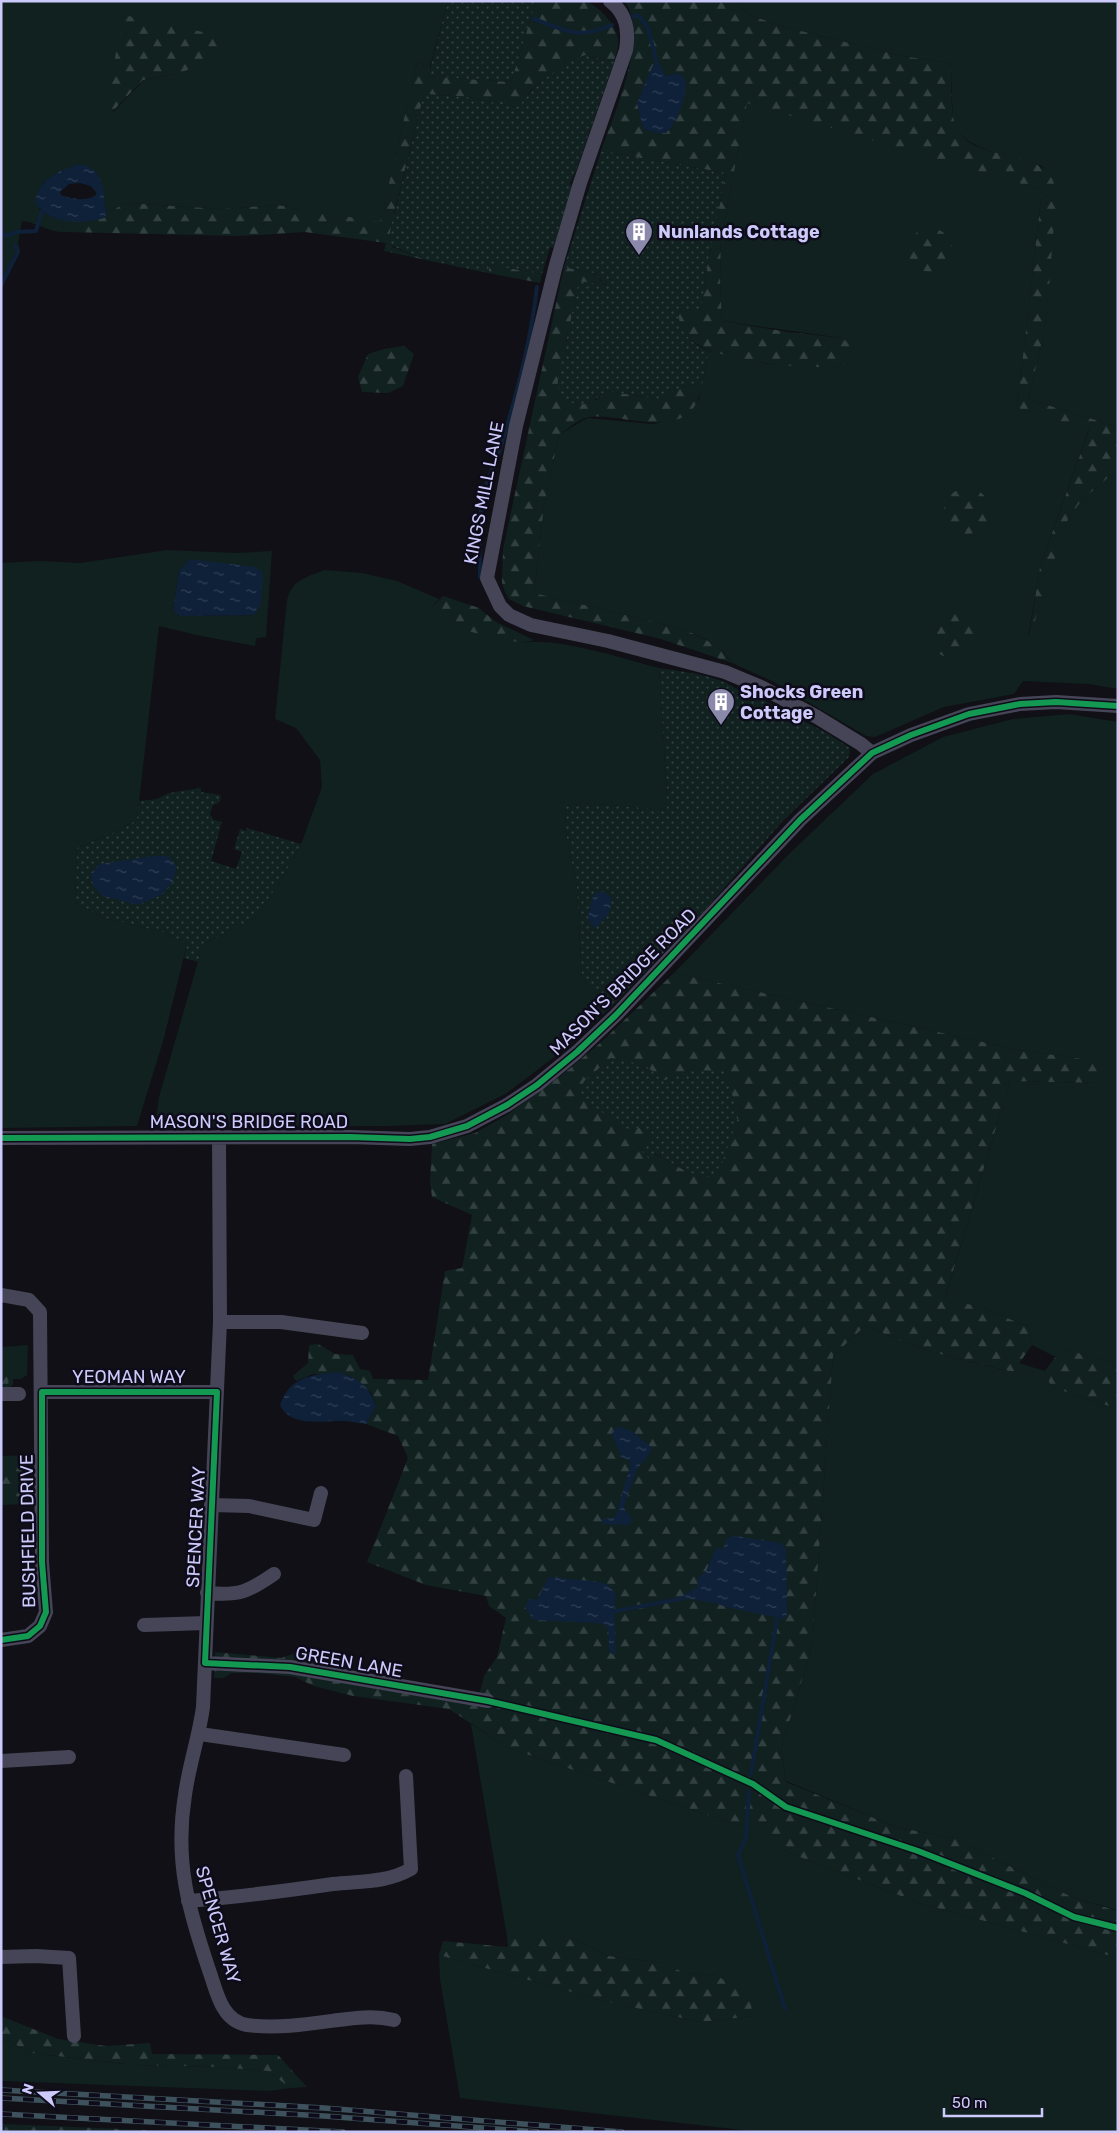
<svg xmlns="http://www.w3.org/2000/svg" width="1119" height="2133" viewBox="0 0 1119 2133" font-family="Rubik,sans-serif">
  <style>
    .green { fill: #102120; fill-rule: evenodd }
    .forest { fill: url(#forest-firs); fill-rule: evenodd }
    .garden { fill: url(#garden-dots) }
    .water { fill: url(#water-ripples); fill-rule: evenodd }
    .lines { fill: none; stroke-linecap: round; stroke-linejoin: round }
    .stream { stroke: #0e2139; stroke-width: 4 }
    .street { stroke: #454557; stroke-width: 14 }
    .rail-casing { stroke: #3e525d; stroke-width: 5.5 }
    .rail { stroke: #0e0c1a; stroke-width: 4; stroke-dasharray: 11; stroke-linecap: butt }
    .cycleway-casing { stroke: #0e0c1a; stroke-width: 9 }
    .cycleway { stroke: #139951; stroke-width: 6 }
    .labels { text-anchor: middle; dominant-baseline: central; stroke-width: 5; stroke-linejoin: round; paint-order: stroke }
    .poi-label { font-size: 18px; font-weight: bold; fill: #ccc9fb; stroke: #0e0c1a; text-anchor: start }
    .street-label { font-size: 18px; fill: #ccc9fb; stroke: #0e0c1a }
  </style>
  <defs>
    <pattern id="forest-firs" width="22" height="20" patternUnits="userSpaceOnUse" patternTransform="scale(1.25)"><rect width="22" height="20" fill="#102120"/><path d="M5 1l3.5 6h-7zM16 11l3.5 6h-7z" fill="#324041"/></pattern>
    <pattern id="garden-dots" width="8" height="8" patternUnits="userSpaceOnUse" patternTransform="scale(1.25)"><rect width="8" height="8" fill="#102120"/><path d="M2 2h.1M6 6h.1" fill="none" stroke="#324041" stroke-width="1.8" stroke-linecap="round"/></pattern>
    <pattern id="water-ripples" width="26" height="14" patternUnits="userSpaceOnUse" patternTransform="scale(1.25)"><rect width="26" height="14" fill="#0e2139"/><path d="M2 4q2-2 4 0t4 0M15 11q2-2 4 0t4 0" fill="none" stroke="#304057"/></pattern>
  </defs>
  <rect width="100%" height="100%" fill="#101016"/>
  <path class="green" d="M 1,1 L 448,1 L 430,66 L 417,63 L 380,223 L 277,205 L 222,209 L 126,203 L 107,213 L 101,185 L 79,164 L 57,173 L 43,183 L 39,209 L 48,215 L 61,219 L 65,232 C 49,233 37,222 22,221 L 18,243 L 20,250 L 1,291 ZM 124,16 L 180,73 L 144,80 L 112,113 Z
    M 735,1 L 1118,1 L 1118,427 L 1028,399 L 1040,350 L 1046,318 L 1055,204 L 1055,186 L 1042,166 C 1020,157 959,151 954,122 C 951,103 952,82 951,63 L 902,56 L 785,27 L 752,16 L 742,9 Z
    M 747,102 L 1042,190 L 1017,408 L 1089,429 L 1040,567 L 1028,638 L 1068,519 L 1082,500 L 1118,469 L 1118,689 L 1089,684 L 1023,681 L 1014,694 L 944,707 L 875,737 L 866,736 L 774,682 L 732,663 L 723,651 L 707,640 L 692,633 L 659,623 L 534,593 L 544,506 L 559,435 L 587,418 L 653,424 L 679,418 L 699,400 L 709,350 L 767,364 L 834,367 L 848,363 L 842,338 L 722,321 L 720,279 L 721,240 Z
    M 167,550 L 236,553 L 272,551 L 266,637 L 256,638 L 255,646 L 196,635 L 159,626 L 137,820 L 113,833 L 77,848 L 75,903 L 105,918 L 166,933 L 187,944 L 164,1038 L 137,1126 L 1,1128 L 1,563 L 40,561 L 80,563 ZM 179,571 L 254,615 L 180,616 L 173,611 Z
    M 324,570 L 362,573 L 397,581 L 439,599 L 432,607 L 522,643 C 554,636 625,659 659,668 L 667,795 L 667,810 L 585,803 L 566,806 L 565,828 L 577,888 L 582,978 L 611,1007 L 557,1055 L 507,1093 L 445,1124 L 386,1126 L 155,1127 L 159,1097 L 203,944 L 255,918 L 280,882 L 301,844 L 322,787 L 320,760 L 296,728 L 275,719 L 287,600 C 293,579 305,578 324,570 Z
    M 1069,714 L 1118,722 L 1118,1365 L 1062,1348 L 1056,1357 L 1032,1345 L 1029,1327 L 983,1308 L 945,1299 L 1010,1081 L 1102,1083 L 1089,1060 L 1019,1050 L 674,973 L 790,853 L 873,774 L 943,737 L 1013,719 Z
    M 865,1326 L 928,1351 L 1012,1372 L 1019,1363 L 1045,1371 L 1051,1387 L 1118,1409 L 1117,1910 L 1074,1898 L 953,1838 L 896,1827 L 786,1781 L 781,1749 L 812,1647 L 833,1356 Z
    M 28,1345 L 27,1375 L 21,1379 L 13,1379 L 13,1384 L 8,1390 L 9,1375 L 1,1370 L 1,1347 Z
    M 28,1455 L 27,1504 L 1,1505 L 1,1456 Z
    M 471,1724 L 508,1748 L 728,1822 L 757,1828 L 787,1852 L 919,1903 L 1118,1958 L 1118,2132 L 760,2132 L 460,2098 L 440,1979 L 439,1955 L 603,2001 L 701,2022 L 753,2016 L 717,1976 L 684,1973 L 665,1963 L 609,1956 L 569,1937 L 507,1937 Z
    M 7,2040 L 31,2053 L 108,2062 L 135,2065 L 217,2067 L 268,2071 L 290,2088 L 270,2091 L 1,2081 L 1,2043 Z"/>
  <path class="forest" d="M 536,1 C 547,1 578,0 587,2 C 600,7 616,25 618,39 C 619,47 616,55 614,62 L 590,56 C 569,65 528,81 522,106 L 516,107 L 466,97 L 424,94 L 394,213 L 392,247 L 426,260 L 384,251 L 386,243 L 305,232 L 240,236 L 65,232 L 61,219 L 76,221 L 104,218 L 107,213 L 126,203 L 222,209 L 277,205 L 380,222 L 417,63 L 430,66 L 428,76 L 511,82 Z
    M 624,1 L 735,1 L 742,9 L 752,16 L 785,27 L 902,56 L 951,63 C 952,80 950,109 955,124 C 966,162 1035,148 1051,177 C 1061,193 1054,219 1053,237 C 1050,270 1049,303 1043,336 C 1039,357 1033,378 1028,399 L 1118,427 L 1118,469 L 1082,500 L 1068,519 L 1028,642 L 1040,567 L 1089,430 L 1017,408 L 1042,190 L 747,103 L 721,240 L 720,279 L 722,321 L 788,332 L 842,338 L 851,345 L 852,352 L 848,363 L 842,366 C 806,370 704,363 682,331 C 678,324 678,316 679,308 L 701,311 L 708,261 L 726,173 L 601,151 C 613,115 651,34 624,1 ZM 662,68 L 665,76 L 667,77 L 672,74 L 686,85 L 673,124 L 666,133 L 656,133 L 643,129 L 637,103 L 652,69 Z
    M 124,15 L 230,38 L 218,57 L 180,73 L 143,80 L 111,113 L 112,72 Z
    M908 250a22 22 0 1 1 44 0a22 22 0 1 1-44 0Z
    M 490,265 L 542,274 L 540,283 L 488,273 Z
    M 564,267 L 594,273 L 606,286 L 603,285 L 567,335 L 558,386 L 596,400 L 606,391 L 660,399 C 673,390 686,384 702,385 C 693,447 625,412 589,417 C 578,419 568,429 559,435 L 544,506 L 534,593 L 659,623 L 692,633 L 718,646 L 732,663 L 661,639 L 523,606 L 509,599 L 505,592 L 502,583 L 503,549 Z
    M 404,346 L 414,354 L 403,386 L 388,393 L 362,392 L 358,377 L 368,354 L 384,349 Z
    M944 511a23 23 0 1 1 46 0a23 23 0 1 1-46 0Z
    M 443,596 L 479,608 L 496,622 L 534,640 L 522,643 L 462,630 L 432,607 Z
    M930 636a22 22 0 1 1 44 0a22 22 0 1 1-44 0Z
    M 674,973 L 1019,1050 L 1089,1060 L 1107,1073 L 1102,1083 L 1010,1081 L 945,1298 L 983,1308 L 1029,1327 L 1032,1345 L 1013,1372 L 928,1351 L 865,1326 L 833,1356 L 812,1647 L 781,1749 L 786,1782 L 896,1827 L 953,1838 L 1074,1898 L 1118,1911 L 1118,1958 L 919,1903 L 787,1852 L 756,1828 L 728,1822 L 508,1748 L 449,1709 L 353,1696 L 314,1686 L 295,1677 L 257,1673 L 231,1673 L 224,1678 L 214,1678 L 215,1652 L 281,1658 L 305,1650 L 332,1654 L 342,1661 L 338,1680 L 477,1704 L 484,1676 L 497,1657 L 506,1618 L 489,1606 L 486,1596 L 426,1585 L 367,1562 L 408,1458 L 398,1436 L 366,1424 L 376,1406 L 371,1392 L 350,1376 L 313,1374 L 296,1381 L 293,1376 L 308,1363 L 309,1345 L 318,1344 L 335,1354 L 353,1355 L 360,1369 L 370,1371 L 373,1379 L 428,1380 L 445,1271 L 462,1268 L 472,1215 L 432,1197 L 430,1183 L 432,1144 L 475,1133 L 507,1115 L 563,1074 L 599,1044 ZM 645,1065 L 663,1081 L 691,1070 L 688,1172 L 654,1154 L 649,1159 L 653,1136 L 640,1128 Z
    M 1062,1348 L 1118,1365 L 1118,1409 L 1051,1387 L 1045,1371 Z
    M 1,1370 L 9,1375 L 8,1390 L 1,1390 Z
    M 1,1464 L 26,1465 L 26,1498 L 1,1499 Z
    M 507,1937 L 569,1937 L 609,1956 L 665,1963 L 684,1973 L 717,1976 L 749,1994 L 753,2016 L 701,2022 L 603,2001 L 439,1955 L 443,1941 L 508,1947 Z
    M 1,2016 L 58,2039 L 106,2046 L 150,2043 L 152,2054 L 278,2055 L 307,2087 L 290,2088 L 268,2071 L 217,2067 L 135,2065 L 31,2053 L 7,2040 L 1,2043 Z
    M 1,2124 L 194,2132 L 1,2132 Z"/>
  <path class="garden" d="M 448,1 L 536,1 L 511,82 L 428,76 Z
    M 585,55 L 614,62 L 576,171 L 570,183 L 572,187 L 554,248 L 550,247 L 542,274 L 490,265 L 488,273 L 426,260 L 390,245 L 390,231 L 424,94 L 466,97 L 516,107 L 521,105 C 528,87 566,62 585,55 Z
    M 601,151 L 726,173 L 708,261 L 701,311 L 679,309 C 677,330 690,344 709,350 L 702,385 C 686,384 673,390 660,399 L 606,391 L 589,404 C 571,405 556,401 558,379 L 579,281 L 606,285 L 594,273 L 564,267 Z
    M 659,668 C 690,673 729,675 750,701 L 761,699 L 827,733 L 850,748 L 849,757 L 782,822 L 705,910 L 611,1007 L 582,978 L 577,888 L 565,828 L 566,806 L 585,803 L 667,810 L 667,795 Z
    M 201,788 L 201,792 L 221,795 L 220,802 L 213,805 L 210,814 L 214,820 L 222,822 L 211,861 L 236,869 L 242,852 L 234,849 L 240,829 L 246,831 L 247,828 L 301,844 L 280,882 L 255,918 L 203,944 L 198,962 L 184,958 L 187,944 L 166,933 L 105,918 L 75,903 L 77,848 L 113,833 L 137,820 L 139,801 L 157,799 L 169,793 Z
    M 611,1058 L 645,1065 L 663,1081 L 691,1070 L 724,1071 L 739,1115 L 722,1163 L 711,1178 L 688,1172 L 655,1154 L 649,1159 L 640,1149 L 653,1136 L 640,1128 L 627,1129 L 593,1106 L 581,1094 L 583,1082 Z"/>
  <path class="water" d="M 657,64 L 662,67 L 665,76 L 679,73 L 686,81 C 687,96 677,123 666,133 L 656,133 L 643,129 L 637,103 L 653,65 Z
    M 79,164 C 107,168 101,192 107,213 L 104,218 C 82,225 48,224 35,202 C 40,177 58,172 79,164 ZM 80,183 L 91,186 L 96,192 L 96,195 C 85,202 72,199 61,195 L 60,192 L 69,184 Z
    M 190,559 L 255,567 L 263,573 L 261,603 L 254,615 L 180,616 L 173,611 L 179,571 Z
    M 153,856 L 168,856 L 177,868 L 172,883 L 161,895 L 138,905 L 103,896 L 93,886 L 91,873 L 100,864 Z
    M 597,892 L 604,892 L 610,896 L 611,904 L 609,913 L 596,928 L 592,926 L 588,918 L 592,899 Z
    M 337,1372 C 358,1378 369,1385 376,1406 L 366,1424 C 358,1423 350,1421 342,1421 C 321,1421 290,1427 280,1405 C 290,1377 310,1375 337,1372 Z
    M 619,1426 L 633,1432 L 651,1447 L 651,1452 L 637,1469 L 624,1506 L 625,1511 L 630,1515 L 632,1521 L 629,1525 L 603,1524 L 602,1519 L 613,1518 L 616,1515 L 631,1464 L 629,1460 L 621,1457 L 611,1432 Z
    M 735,1536 L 781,1543 L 786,1549 L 787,1614 L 784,1619 L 726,1607 L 715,1603 L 684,1598 L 684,1594 L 697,1588 L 698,1578 L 706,1571 L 716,1548 L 723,1549 L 727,1538 Z
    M 551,1577 L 601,1582 L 609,1586 L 616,1594 C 613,1600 615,1644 616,1654 L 611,1654 C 607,1645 611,1634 606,1625 L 597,1623 L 533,1620 L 525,1607 L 529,1599 L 537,1600 L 548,1578 Z"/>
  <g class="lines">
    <path class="stream" d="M 633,16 L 639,16 L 648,28 L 658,67
      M 534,19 C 568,31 576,40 612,25
      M 1,232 L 6,236 L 17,232 L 36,231 L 42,211
      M 1,285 L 18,252 L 15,245
      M 480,577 C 480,550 478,523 483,497 C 486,479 497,461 502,443 C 517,392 531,340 537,287
      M 616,1611 L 684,1598
      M 751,1774 L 777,1619
      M 749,1792 L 746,1837 L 738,1855 L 785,2009"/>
    <path class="street" d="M 610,1 C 627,14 629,31 626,50 L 580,183 L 556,265 L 516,426 L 487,578 L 500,606 L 509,615 L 531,625 L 608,641 L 725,672 L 761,687 L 817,717 L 861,744 L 872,753
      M 219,1137 L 220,1322 L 203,1707 C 199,1737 189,1765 185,1795 C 174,1863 189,1910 210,1973 C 217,1993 222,2021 247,2025 C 276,2029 309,2024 338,2020 C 357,2018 374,2015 394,2020
      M 1,1138 L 350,1137 L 410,1139 L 430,1137 L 467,1126 L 507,1105 L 537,1085 L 577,1052 L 616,1015 L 800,820 L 872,753 L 911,735 L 969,714 L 1020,704 L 1056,702 L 1118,706
      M 1,1295 L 29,1300 L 40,1312 L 42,1562 L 46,1612 L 40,1626 L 28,1636 L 1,1640
      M 220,1322 L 281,1322 L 362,1333
      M 42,1392 L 217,1392
      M 1,1394 L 19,1394
      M 211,1505 L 249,1506 L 314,1520 L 321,1493
      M 207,1593 C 239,1596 248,1592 274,1574
      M 144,1625 L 206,1623
      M 205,1663 L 290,1667 L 488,1701
      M 200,1734 L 344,1755
      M 1,1761 L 69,1757
      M 188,1901 C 237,1897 285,1891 333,1884 C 361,1881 386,1883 411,1869 L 406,1776
      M 1,1957 L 36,1956 L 69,1958 L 74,2036"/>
    <defs>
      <path id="rail" d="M 1,2090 L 324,2108 L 622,2132
        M 1,2098 L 324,2116 L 537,2132
        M 1,2114 L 343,2132"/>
    </defs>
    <use href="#rail" class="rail-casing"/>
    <use href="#rail" class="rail"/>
    <defs>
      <path id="cycleway" d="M 1,1138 L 350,1137 L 410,1139 L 430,1137 L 467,1126 L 507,1105 L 537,1085 L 577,1052 L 616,1015 L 800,820 L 872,753 L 911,735 L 969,714 L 1020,704 L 1056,702 L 1118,706
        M 1,1640 L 28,1636 L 40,1626 L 46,1612 L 42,1562 L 42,1392 L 217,1392 L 205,1663 L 290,1667 L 488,1701 L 656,1740 L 753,1784 L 786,1807 L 918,1851 L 1025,1893 L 1074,1917 L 1118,1928"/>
    </defs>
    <use href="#cycleway" class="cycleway-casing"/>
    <use href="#cycleway" class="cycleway"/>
  </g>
  <defs>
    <symbol id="building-pin" viewBox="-11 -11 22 30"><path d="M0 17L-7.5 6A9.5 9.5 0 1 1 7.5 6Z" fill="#8a88ab" stroke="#0e0c1a"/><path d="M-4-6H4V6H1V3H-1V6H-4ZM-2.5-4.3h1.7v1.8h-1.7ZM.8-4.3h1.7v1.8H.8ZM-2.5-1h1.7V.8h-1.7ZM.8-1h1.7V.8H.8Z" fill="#fff"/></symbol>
  </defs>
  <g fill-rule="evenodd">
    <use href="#building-pin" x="623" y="216" width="32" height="43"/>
    <use href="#building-pin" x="705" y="686" width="32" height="43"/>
  </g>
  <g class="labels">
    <g class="poi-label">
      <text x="658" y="232">Nunlands Cottage</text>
      <text x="740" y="692">Shocks Green<tspan x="740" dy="21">Cottage</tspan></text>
    </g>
    <g class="street-label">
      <text transform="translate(484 493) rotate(-79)">KINGS MILL LANE</text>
      <text transform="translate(623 982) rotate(-45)">MASON'S BRIDGE ROAD</text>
      <text x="249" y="1122">MASON'S BRIDGE ROAD</text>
      <text x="129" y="1377">YEOMAN WAY</text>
      <text transform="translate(196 1527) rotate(-87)">SPENCER WAY</text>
      <text transform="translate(28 1531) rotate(-91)">BUSHFIELD DRIVE</text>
      <text transform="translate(349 1662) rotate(10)">GREEN LANE</text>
      <text transform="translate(218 1925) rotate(74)">SPENCER WAY</text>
    </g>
  </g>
  <rect width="1119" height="2133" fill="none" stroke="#ccc9fb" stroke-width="5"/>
  <g transform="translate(40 2093) rotate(289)" stroke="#0e0c1a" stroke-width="4" paint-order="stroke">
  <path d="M0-4L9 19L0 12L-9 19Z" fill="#ccc9fb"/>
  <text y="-8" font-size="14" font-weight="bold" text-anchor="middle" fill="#ccc9fb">N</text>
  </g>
  <path d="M944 2108v8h98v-8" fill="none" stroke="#ccc9fb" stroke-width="2.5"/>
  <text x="952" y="2108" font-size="15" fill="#ccc9fb" stroke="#0e0c1a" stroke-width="4" paint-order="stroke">50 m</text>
</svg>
